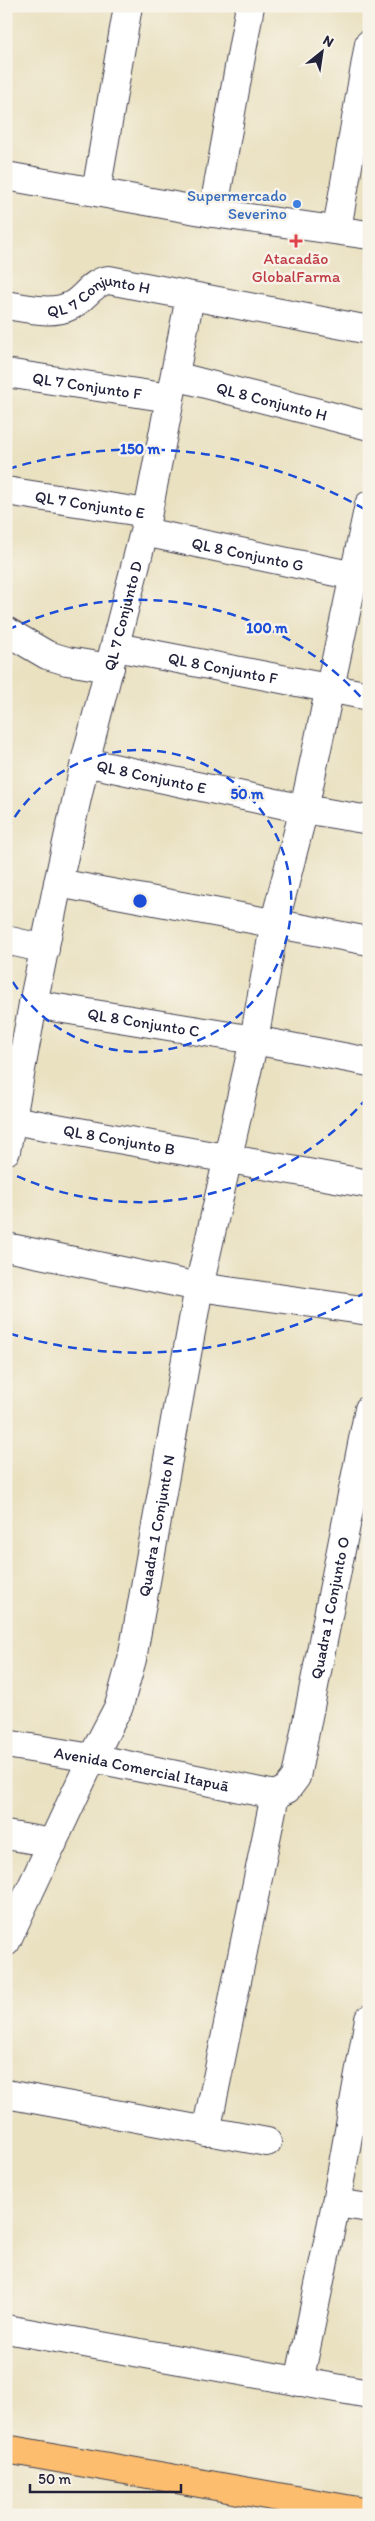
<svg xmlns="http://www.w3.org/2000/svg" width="375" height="2521" viewBox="0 0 375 2521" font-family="Itim,sans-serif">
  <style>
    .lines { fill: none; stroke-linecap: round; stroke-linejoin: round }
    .minor-casing { stroke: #403f4f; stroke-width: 30 }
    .major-casing { stroke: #403f4f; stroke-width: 30 }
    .minor { stroke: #fff; stroke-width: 28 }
    .major { stroke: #fcbd6e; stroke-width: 28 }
    .ring { fill: none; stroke: #1d4ed8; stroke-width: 2.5; stroke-dasharray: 9 6 }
    .shop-dot { fill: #3f7fe0; stroke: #f7f3e8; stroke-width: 2 }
    .health-dot { fill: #e0444e; stroke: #f7f3e8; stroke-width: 2 }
    .labels { text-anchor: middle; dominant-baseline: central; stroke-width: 5; stroke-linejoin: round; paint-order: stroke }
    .shop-label { font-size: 16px; fill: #366cbe; stroke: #f7f3e8; text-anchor: end }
    .health-label { font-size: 16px; fill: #be3a42; stroke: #f7f3e8 }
    .street-label { font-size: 16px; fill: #22223b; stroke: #f7f3e8 }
    .centre { fill: #1d4ed8; stroke: #f7f3e8; stroke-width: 2.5 }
    .ring-label { font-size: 15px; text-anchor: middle; font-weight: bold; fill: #1d4ed8; stroke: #f7f3e8; stroke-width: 5; stroke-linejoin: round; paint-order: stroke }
  </style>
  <rect width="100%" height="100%" fill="#f7f3e8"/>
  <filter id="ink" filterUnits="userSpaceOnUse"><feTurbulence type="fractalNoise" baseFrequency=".02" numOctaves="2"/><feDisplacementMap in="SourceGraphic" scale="10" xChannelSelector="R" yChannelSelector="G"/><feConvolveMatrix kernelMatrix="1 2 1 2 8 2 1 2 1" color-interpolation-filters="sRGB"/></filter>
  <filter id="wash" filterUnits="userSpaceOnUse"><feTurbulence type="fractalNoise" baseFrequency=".0096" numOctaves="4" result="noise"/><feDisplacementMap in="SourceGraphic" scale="20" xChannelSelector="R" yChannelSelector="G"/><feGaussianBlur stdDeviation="1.12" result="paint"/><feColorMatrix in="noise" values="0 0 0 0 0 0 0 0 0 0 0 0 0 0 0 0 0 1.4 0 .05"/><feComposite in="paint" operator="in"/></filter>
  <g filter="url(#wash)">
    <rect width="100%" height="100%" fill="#eae1c1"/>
  </g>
  <g filter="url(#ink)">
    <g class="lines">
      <defs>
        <g id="minor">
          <path d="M 6,176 L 213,213 L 369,235"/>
          <path d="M 96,192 L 128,6"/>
          <path d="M 213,213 L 250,6"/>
          <path d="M 337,229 L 369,44"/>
          <path id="s1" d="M 6,305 C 25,308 52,315 70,306 C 84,300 92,281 109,280 L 369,330"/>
          <path id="s2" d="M 6,373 L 170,398"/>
          <path id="s3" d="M 175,376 L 369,426"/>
          <path id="s4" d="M 6,491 L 147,513"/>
          <path id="s5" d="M 144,532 L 369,579"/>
          <path d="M 6,631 L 47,655 L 67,661 L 110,668"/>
          <path id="s6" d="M 116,647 L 369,696"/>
          <path id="s7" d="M 85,762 L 304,809 L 369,820"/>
          <path d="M 58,883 L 369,941"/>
          <path d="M 6,940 L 45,949"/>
          <path id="s8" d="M 33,1004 L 254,1040 L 369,1062"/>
          <path id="s9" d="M 12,1120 L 369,1184"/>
          <path id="s10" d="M 6,1151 L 33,1004 L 58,883 L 85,762 L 144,532 L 190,297"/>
          <path d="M 6,1247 L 199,1287 L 369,1311"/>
          <path id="s11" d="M 6,1744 L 92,1758 L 275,1795"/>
          <path id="s12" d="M 275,1795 L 287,1789 L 296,1777 L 369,1409"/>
          <path d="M 6,1835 L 53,1843"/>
          <path id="s13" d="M 6,1942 L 92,1758 L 119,1706 L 132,1659 L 199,1287 L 254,1040 L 275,921 L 304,809 L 369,505"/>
          <path d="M 6,2094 L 267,2142"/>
          <path d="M 206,2132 L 275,1795"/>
          <path d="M 336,2203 L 369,2208"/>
          <path d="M 6,2329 L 369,2394"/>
          <path d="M 299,2382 L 336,2203 L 369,2019"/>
        </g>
        <path id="major" d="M 6,2449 L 369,2513"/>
      </defs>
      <use href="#minor" class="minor-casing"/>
      <use href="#major" class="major-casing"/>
      <use href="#minor" class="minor"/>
      <use href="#major" class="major"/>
    </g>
  </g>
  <g class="ring">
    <path d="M7 830A151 151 0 1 1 7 972"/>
    <path d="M367 1098A301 301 0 0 1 8 1172M8 630A301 301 0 0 1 367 704"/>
    <path d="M366 1292A452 452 0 0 1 8 1333M8 469A452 452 0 0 1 366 510"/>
  </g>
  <circle class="shop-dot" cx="297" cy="204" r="5"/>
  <path class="health-dot" d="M293.5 233.5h5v5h5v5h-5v5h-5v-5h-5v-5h5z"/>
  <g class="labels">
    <g class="shop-label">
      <text x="287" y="195">Supermercado<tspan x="287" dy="18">Severino</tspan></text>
    </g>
    <g class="health-label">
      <text x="296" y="258">Atacadão<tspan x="296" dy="18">GlobalFarma</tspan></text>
    </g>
    <g class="street-label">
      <text stroke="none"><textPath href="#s1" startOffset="98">QL 7 Conjunto H</textPath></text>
      <text stroke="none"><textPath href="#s2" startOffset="82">QL 7 Conjunto F</textPath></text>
      <text stroke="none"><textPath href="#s3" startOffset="100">QL 8 Conjunto H</textPath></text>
      <text stroke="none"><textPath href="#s4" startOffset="85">QL 7 Conjunto E</textPath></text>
      <text stroke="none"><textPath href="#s5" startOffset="106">QL 8 Conjunto G</textPath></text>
      <text stroke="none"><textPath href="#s10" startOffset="548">QL 7 Conjunto D</textPath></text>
      <text stroke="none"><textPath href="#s6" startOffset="109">QL 8 Conjunto F</textPath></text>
      <text stroke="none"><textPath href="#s7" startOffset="68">QL 8 Conjunto E</textPath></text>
      <text stroke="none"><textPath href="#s8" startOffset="112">QL 8 Conjunto C</textPath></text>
      <text stroke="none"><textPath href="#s9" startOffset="109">QL 8 Conjunto B</textPath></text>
      <text stroke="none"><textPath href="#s13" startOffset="446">Quadra 1 Conjunto N</textPath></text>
      <text stroke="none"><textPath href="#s12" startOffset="201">Quadra 1 Conjunto O</textPath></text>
      <text stroke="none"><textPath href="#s11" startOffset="138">Avenida Comercial Itapuã</textPath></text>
    </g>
  </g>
  <circle cx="140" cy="901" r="8" class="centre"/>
  <g class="ring-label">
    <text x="140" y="454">150 m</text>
    <text x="267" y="633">100 m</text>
    <text x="247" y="799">50 m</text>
  </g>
  <rect width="375" height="2521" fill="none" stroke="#f7f3e8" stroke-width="25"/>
  <g transform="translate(322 52) rotate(30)" stroke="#f7f3e8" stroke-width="4" paint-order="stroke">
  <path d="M0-4L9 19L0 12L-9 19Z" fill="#22223b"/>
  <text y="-8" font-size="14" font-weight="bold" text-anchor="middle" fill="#22223b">N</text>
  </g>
  <path d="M30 2484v8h151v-8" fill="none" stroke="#22223b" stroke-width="2.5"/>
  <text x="38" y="2484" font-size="15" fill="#22223b" stroke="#f7f3e8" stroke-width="4" paint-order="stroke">50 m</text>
</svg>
